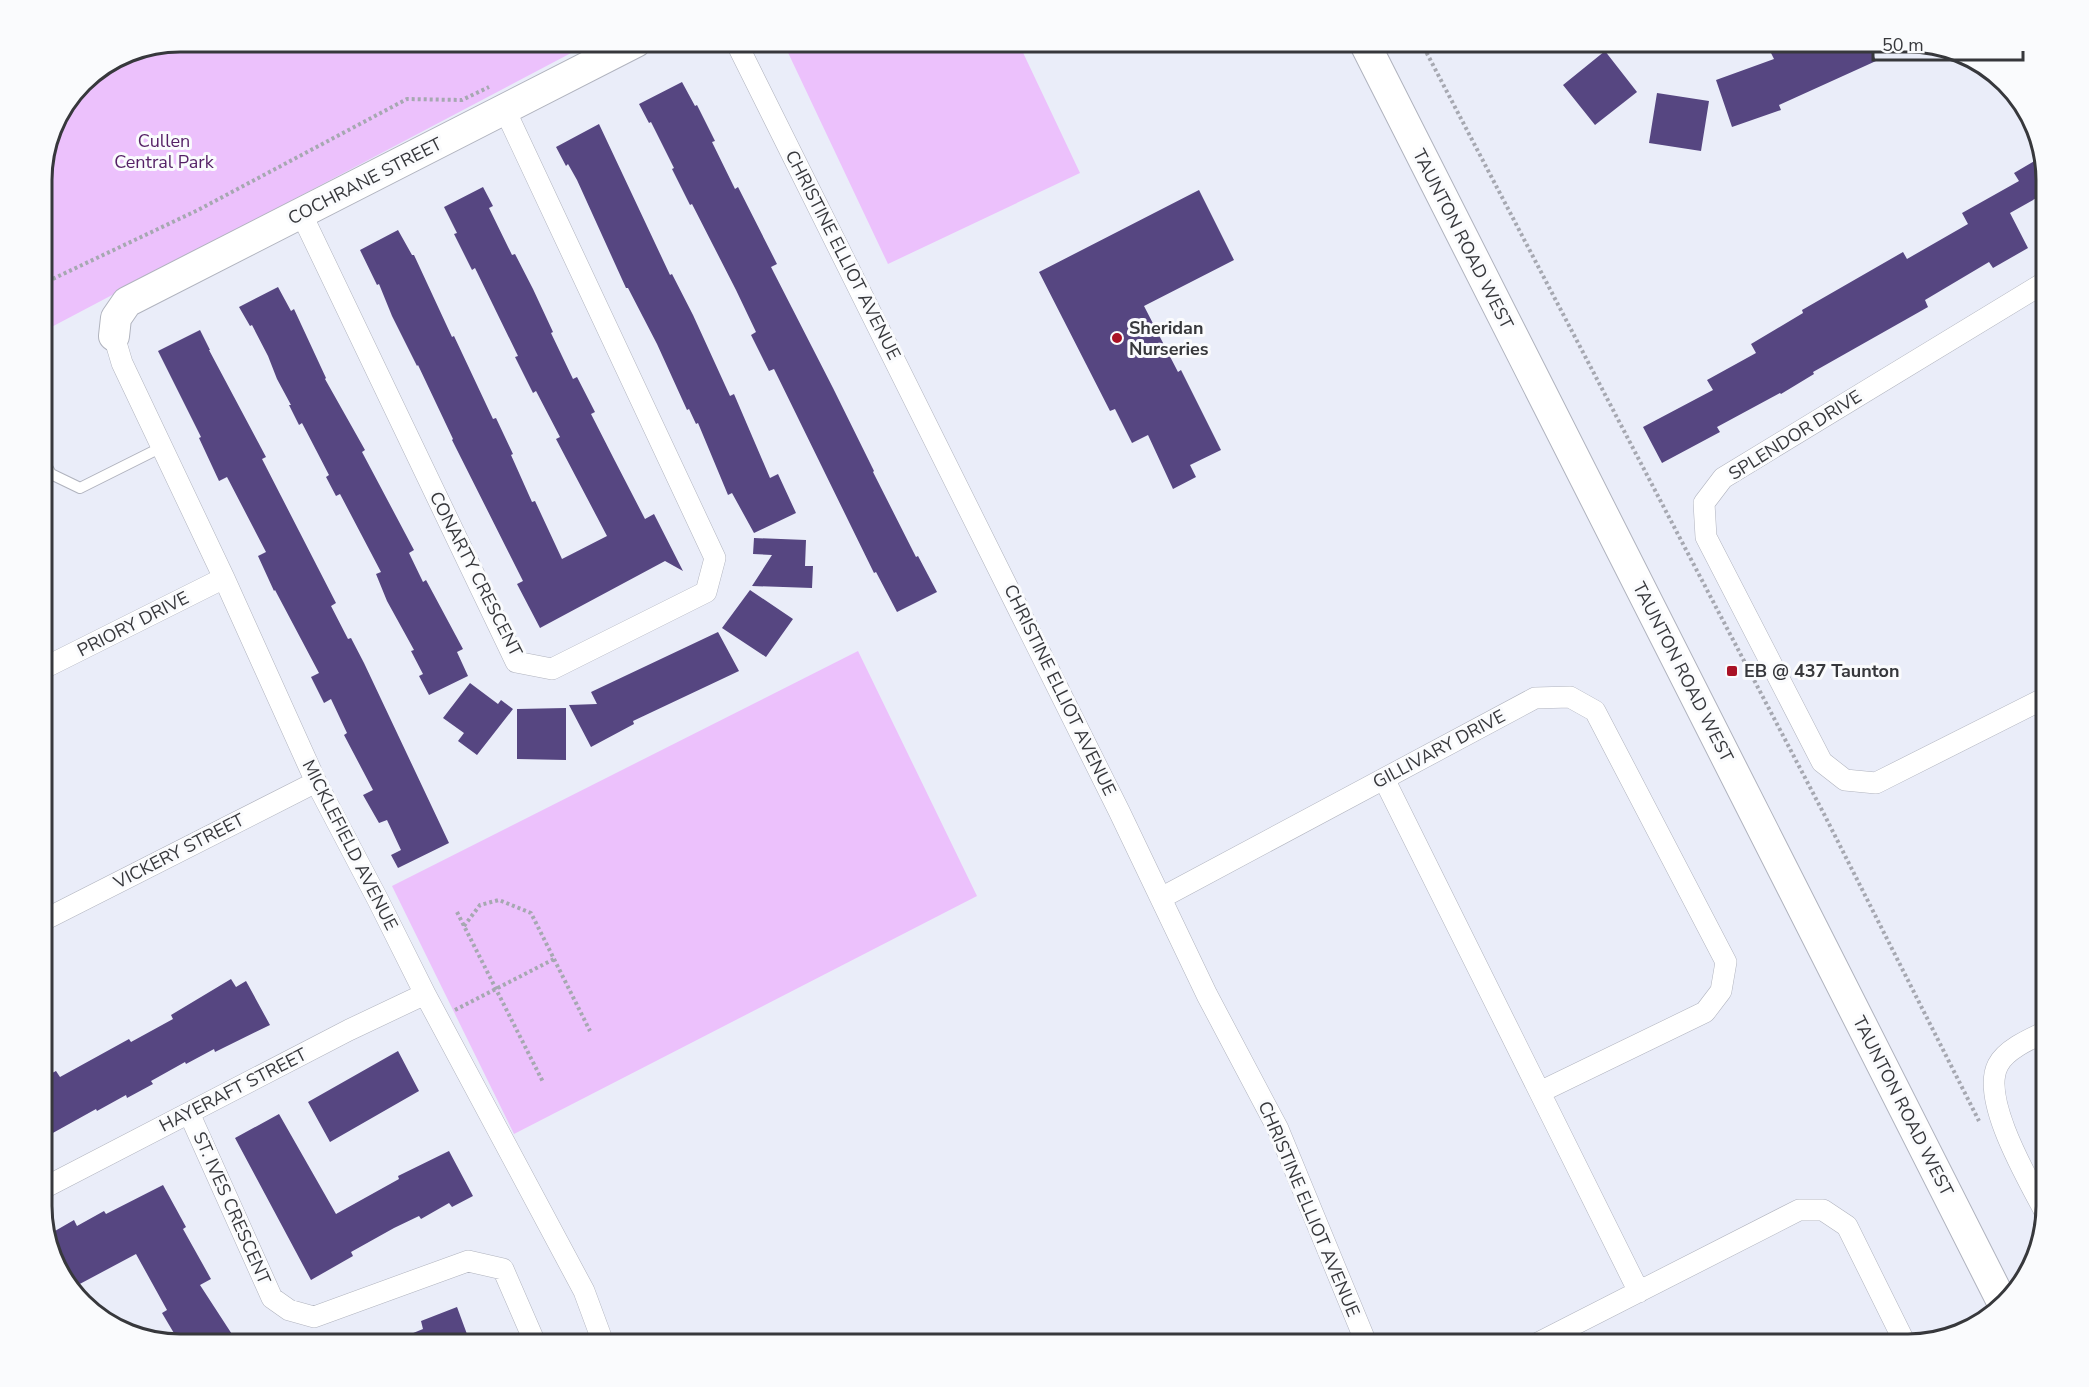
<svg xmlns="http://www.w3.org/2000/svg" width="2089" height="1387" viewBox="0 0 2089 1387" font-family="'Nunito Sans',sans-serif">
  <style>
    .green { fill: #ecc1fc }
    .building { fill: #564681 }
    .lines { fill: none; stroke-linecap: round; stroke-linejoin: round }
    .lane-casing { stroke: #b0b3be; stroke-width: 12 }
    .street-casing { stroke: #b0b3be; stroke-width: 22 }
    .secondary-casing { stroke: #b0b3be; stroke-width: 32 }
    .path { stroke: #a6a8b1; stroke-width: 4; stroke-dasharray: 3 3; stroke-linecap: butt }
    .lane { stroke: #fff; stroke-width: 10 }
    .street { stroke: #fff; stroke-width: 21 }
    .secondary { stroke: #fff; stroke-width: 30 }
    .poi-dot { fill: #a91226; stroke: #fafbfd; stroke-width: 2 }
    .labels { text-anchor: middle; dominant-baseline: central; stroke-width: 6; stroke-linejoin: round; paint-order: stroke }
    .park-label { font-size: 18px; fill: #541f65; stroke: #fafbfd }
    .street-label { font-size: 18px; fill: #37383c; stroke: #fafbfd }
    .poi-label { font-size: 18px; font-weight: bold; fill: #37383c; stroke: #fafbfd; text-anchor: start }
    .rim { fill: none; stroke: #37383c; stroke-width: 3 }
  </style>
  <rect width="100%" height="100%" fill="#eaedf9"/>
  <path class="green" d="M 181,42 L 592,42 L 42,332 L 42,172 L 53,127 L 83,82 L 128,52 Z
    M 783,42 L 1018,42 L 1080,173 L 888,264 Z
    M 858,651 L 977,896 L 514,1134 L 392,886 Z"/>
  <path class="building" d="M 1789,42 L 1868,42 L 1876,61 L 1779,105 L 1781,110 L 1732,127 L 1716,80 L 1774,59 L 1770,51 Z
    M 1605,51 L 1637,92 L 1595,125 L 1563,85 Z
    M 682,82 L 695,106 L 697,105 L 715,141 L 712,142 L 735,189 L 738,187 L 777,264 L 771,267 L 833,388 L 874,471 L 873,472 L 916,557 L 918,556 L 937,592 L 897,612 L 876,572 L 874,573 L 774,369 L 769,371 L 751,335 L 756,332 L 736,290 L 692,204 L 690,205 L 672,169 L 674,168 L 651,122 L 649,123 L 639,104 Z
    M 1657,93 L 1709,101 L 1701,151 L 1649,143 Z
    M 599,124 L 670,275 L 672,274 L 693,315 L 730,396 L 734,394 L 770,478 L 778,474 L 796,513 L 754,533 L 732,493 L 728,495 L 698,423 L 696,424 L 689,409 L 687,410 L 657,344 L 628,288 L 626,288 L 577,180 L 568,164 L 566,166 L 556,147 Z
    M 2041,157 L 2047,180 L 2047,192 L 2010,213 L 2028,248 L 1993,268 L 1989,262 L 1925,300 L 1928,307 L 1813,372 L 1814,374 L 1781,394 L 1780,393 L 1717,427 L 1720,432 L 1662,463 L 1643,427 L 1713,390 L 1707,380 L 1756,353 L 1751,344 L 1803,313 L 1802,310 L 1903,252 L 1907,259 L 1968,224 L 1962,213 L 2019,181 L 2014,173 Z
    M 483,187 L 493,206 L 489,208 L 512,255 L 515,254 L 533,289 L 553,332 L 551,333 L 573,379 L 577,377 L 595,412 L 591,414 L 615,461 L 645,519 L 654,514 L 683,571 L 665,561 L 540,628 L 517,584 L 523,581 L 452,440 L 453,439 L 418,365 L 417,366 L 392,316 L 379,284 L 377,285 L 360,250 L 398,230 L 412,255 L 414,255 L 452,337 L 454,336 L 493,419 L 496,418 L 513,454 L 511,455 L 532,502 L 535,501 L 562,559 L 607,536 L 556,439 L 560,437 L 536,391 L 533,393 L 515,357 L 518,356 L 475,268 L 472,270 L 454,234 L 457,233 L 444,207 Z
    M 1199,190 L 1234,260 L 1144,306 L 1178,372 L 1181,370 L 1221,450 L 1190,465 L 1196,477 L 1173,489 L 1148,435 L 1132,443 L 1115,409 L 1110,411 L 1039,272 Z
    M 278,287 L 291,311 L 294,309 L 326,378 L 325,379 L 365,450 L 362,452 L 414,550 L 409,553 L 423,582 L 426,580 L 463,649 L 457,652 L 468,676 L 429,695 L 419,676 L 423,674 L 411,651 L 414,650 L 387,601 L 376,574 L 381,572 L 340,494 L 336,496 L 326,477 L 329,475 L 302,423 L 299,425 L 289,405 L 291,405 L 277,379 L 268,356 L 252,325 L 250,326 L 239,307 Z
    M 200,330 L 210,350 L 209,350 L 266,457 L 262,459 L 336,603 L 331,606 L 348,639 L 351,638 L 364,663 L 449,843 L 398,868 L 391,855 L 401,850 L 387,820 L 379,823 L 363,795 L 373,790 L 344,735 L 347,733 L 331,699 L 324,703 L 311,677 L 319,673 L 275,590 L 274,591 L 258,556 L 266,552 L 227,477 L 219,481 L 199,438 L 201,437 L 158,351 Z
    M 754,538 L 806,540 L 805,566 L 813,566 L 812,588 L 752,586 L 772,555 L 753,554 Z
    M 750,590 L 793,619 L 766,657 L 722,628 Z
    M 718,632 L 739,671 L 633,721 L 634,724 L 591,747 L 569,705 L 597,704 L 591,692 Z
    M 470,683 L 498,704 L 501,700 L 513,709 L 477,755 L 458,741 L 464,733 L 443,718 Z
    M 566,708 L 566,760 L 517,759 L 517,709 Z
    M 231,979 L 236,987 L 246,981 L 270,1025 L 215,1052 L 214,1049 L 186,1064 L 185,1062 L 151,1081 L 153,1084 L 127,1098 L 126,1095 L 97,1111 L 96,1109 L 42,1139 L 42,1078 L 56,1071 L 60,1077 L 129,1039 L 131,1042 L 173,1019 L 171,1015 Z
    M 398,1051 L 419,1091 L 330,1142 L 308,1102 Z
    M 279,1114 L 336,1214 L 399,1179 L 398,1176 L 449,1151 L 473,1196 L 452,1207 L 449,1203 L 421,1219 L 419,1216 L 394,1228 L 351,1252 L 353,1256 L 311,1280 L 235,1138 Z
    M 163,1185 L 186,1227 L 183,1229 L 211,1279 L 200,1285 L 239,1345 L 181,1345 L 162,1313 L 167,1310 L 136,1254 L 76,1286 L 73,1281 L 68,1284 L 60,1275 L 48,1235 L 74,1220 L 77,1226 L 104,1211 L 106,1214 Z
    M 457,1307 L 471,1345 L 384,1345 L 423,1329 L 421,1321 Z"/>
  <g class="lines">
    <defs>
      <path id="lane" d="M 42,458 L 51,474 L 80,488 L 162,447"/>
      <path id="street" d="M 736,42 L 1119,811 L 1207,995 L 1278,1129 L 1367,1345
        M 301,213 L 516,662 L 552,669 L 706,592 L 715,558 L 505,110
        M 2047,281 L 1723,478 L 1704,503 L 1706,537 L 1822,762 L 1845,780 L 1876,783 L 2047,697
        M 114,336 L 122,363 L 224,578 L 316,782 L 378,900 L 425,994 L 584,1291 L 604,1345
        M 42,669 L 224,578
        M 1384,779 L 1639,1292
        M 1161,898 L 1535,698 L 1570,697 L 1595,711 L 1726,962 L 1721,991 L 1705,1012 L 1540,1092
        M 42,921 L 316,782
        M 189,1113 L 272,1298 L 289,1310 L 314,1317 L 468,1261 L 503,1269 L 536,1345
        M 42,1189 L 349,1030 L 425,994
        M 2045,1212 C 2029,1181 1980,1099 1998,1065 C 2006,1049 2032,1038 2047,1031
        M 1534,1345 L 1799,1210 L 1823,1210 L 1847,1226 L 1906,1345"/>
      <path id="secondary" d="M 1364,42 L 2002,1302
        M 114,336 L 116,318 L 127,302 L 636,42"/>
    </defs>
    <use href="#lane" class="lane-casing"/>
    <use href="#street" class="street-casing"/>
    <use href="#secondary" class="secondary-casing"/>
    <path class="path" d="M 182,42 L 183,43
      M 1421,42 L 1825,816 L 1979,1121
      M 153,47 L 158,56
      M 42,284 L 198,210 L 407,99 L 462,100 L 489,87
      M 457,912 L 543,1082
      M 464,926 L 480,905 L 499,900 L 531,913 L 590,1031
      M 455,1010 L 554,959"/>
    <use href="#lane" class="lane"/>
    <use href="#street" class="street"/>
    <use href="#secondary" class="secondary"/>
  </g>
  <g class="poi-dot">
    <circle cx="1117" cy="338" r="6"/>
    <rect x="1726" y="665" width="12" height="12" rx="3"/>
  </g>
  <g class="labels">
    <g class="park-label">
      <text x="164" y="141">Cullen<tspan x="164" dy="21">Central Park</tspan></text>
    </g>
    <g class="street-label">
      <text transform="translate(365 181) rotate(-27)">COCHRANE STREET</text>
      <text transform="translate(1463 239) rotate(63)">TAUNTON ROAD WEST</text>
      <text transform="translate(843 255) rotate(63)">CHRISTINE ELLIOT AVENUE</text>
      <text transform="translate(1795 435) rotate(-32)">SPLENDOR DRIVE</text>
      <text transform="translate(476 574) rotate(63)">CONARTY CRESCENT</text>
      <text transform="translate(133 624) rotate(-27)">PRIORY DRIVE</text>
      <text transform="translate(1683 672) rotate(63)">TAUNTON ROAD WEST</text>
      <text transform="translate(1060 690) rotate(64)">CHRISTINE ELLIOT AVENUE</text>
      <text transform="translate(1439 749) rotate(-28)">GILLIVARY DRIVE</text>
      <text transform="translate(350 845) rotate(63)">MICKLEFIELD AVENUE</text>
      <text transform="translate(179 851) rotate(-27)">VICKERY STREET</text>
      <text transform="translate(233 1090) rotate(-27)">HAYERAFT STREET</text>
      <text transform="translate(1903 1106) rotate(63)">TAUNTON ROAD WEST</text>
      <text transform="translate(232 1208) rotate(66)">ST. IVES CRESCENT</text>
      <text transform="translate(1309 1209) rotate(67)">CHRISTINE ELLIOT AVENUE</text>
    </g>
    <g class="poi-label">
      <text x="1129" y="328">Sheridan<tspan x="1129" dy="21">Nurseries</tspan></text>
      <text x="1744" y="671">EB @ 437 Taunton</text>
    </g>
  </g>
  <path d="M0 0H2089V1387H0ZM180 52H1908A128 128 0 0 1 2036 180V1206A128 128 0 0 1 1908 1334H180A128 128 0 0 1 52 1206V180A128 128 0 0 1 180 52Z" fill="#fafbfd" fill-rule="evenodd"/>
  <path class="rim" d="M180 52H1908A128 128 0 0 1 2036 180V1206A128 128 0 0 1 1908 1334H180A128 128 0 0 1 52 1206V180A128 128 0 0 1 180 52Z"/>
  <path d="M1873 51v9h150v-9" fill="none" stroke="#37383c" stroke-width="3"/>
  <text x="1882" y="51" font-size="18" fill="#37383c" stroke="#fafbfd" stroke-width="4.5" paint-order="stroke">50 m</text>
</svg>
